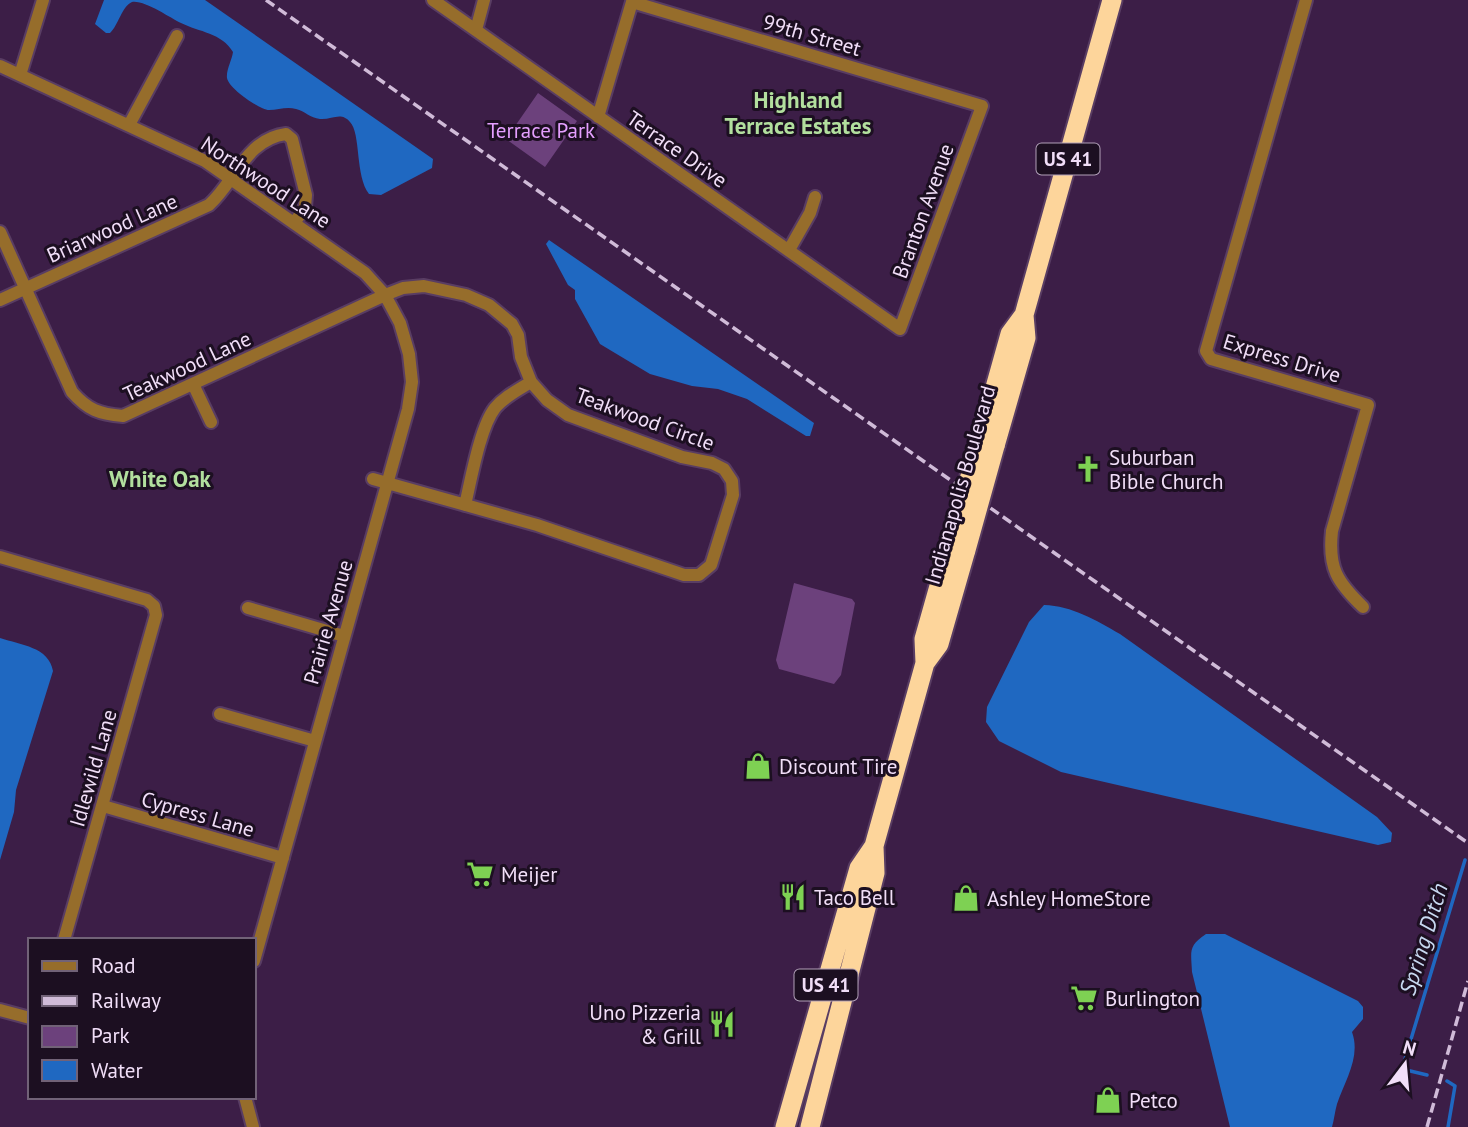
<svg xmlns="http://www.w3.org/2000/svg" width="1468" height="1127" viewBox="0 0 1468 1127" font-family="'PT Sans',sans-serif">
  <style>
    .green { fill: #6c417c }
    .water { fill: #1f68c1 }
    .lines { fill: none; stroke-linecap: round; stroke-linejoin: round }
    .stream { stroke: #1f68c1; stroke-width: 3.5 }
    .minor-casing { stroke: #593d63; stroke-width: 16 }
    .highway-casing { stroke: #593d63; stroke-width: 23 }
    .minor { stroke: #966d2b; stroke-width: 12 }
    .highway { stroke: #fdd59b; stroke-width: 19 }
    .rail { stroke: #d0bbd8; stroke-width: 3.5; stroke-dasharray: 10 5; stroke-linecap: butt }
    .highway-bridge-casing { stroke: #593d63; stroke-width: 23; stroke-linecap: butt }
    .highway-bridge { stroke: #fdd59b; stroke-width: 19 }
    .labels { text-anchor: middle; dominant-baseline: central; stroke-width: 6; stroke-linejoin: round; paint-order: stroke }
    .shield { fill: #1c0f21; stroke: #b1a0b8; stroke-width: 2 }
    .shield-label { font-size: 19px; font-weight: bold; fill: #f1def8 }
    .street-label { font-size: 21px; fill: #f1def8; stroke: #1c0f21 }
    .park-label { font-size: 21px; fill: #e49ffe; stroke: #1c0f21 }
    .poi-label { font-size: 21px; fill: #f1def8; stroke: #1c0f21; text-anchor: start }
    .neighbourhood-label { font-size: 23px; font-weight: bold; fill: #b2df9e; stroke: #1c0f21 }
    .water-label { font-size: 23px; font-style: italic; fill: #c7d8f0; stroke: #1c0f21 }
  </style>
  <rect width="100%" height="100%" fill="#3c1e47"/>
  <path class="green" d="M 538,93 L 577,121 L 545,167 L 506,139 Z
    M 794,583 L 852,599 L 855,603 L 841,675 L 834,684 L 779,669 L 776,660 Z"/>
  <path class="water" d="M 104,0 L 205,0 L 433,159 L 432,168 L 381,195 L 369,194 C 355,176 361,133 350,122 C 341,111 332,120 320,119 C 310,118 305,111 296,109 C 287,106 278,110 269,110 C 259,109 229,89 227,78 C 226,70 232,60 233,52 C 222,33 199,32 181,23 C 170,18 145,0 132,2 C 122,6 118,26 110,33 L 106,33 L 95,24 Z
    M 549,240 L 814,423 L 810,436 L 806,436 L 747,399 L 718,389 L 692,386 L 650,374 L 600,344 L 575,299 L 575,290 L 568,285 L 546,244 Z
    M 1044,605 C 1072,606 1096,620 1120,634 L 1377,817 L 1392,833 L 1391,842 L 1378,845 L 1061,772 L 999,741 L 986,722 L 987,707 L 1029,622 Z
    M 0,638 C 21,645 49,647 53,671 L 16,790 L 14,812 L 0,860 Z
    M 1206,934 L 1225,934 L 1358,1001 L 1363,1007 L 1363,1019 L 1352,1032 C 1361,1057 1345,1080 1337,1104 C 1335,1111 1334,1120 1332,1127 L 1230,1127 L 1192,972 C 1191,951 1188,946 1206,934 Z"/>
  <g class="lines">
    <path class="stream" d="M 1427,1075 L 1402,1069 L 1465,860
      M 1447,1081 L 1455,1086 L 1448,1127"/>
    <defs>
      <path id="minor" d="M 433,0 L 900,329 L 982,106 L 632,2 L 598,117
        M 1306,0 L 1206,351 L 1211,359 L 1368,405 L 1332,531 C 1328,568 1337,582 1363,607
        M 476,30 L 484,0
        M 0,66 L 205,161 L 365,273 L 385,295 L 400,323 L 409,354 L 412,382 L 408,409 L 254,961
        M 20,75 L 43,0
        M 129,125 L 177,36
        M 0,232 L 72,392 C 88,410 99,414 123,416 L 385,295 L 403,288 L 424,286 L 466,295 L 489,305 L 512,324 L 518,335 L 521,357 L 531,382 L 547,400 L 568,415 L 682,457 L 712,463 L 724,469 L 732,481 L 733,495 L 711,565 L 699,575 L 684,575 L 537,525 L 373,479
        M 789,250 L 810,213 L 815,197
        M 0,300 L 209,205 C 235,182 246,139 286,134 L 292,139 L 306,195 L 305,207 L 295,222
        M 193,384 L 211,422
        M 465,505 C 471,480 480,427 495,408 C 504,397 518,390 531,382
        M 0,557 L 147,600 L 154,606 L 156,615 L 64,940
        M 248,608 L 344,636
        M 220,714 L 315,741
        M 103,806 L 283,858
        M 0,1010 L 30,1018
        M 245,1097 L 253,1127"/>
      <path id="highway" d="M 980,441 L 1010,334 L 1024,315 L 1112,0
        M 995,446 L 1026,338 L 1024,315
        M 925,663 L 939,644 L 966,550
        M 785,1127 L 859,868 L 874,846
        M 810,1127 L 875,873 L 874,846 L 925,663 L 924,639 L 950,547"/>
    </defs>
    <use href="#minor" class="minor-casing"/>
    <use href="#highway" class="highway-casing"/>
    <use href="#minor" class="minor"/>
    <use href="#highway" class="highway"/>
    <path class="rail" d="M 266,0 L 1468,843
      M 1427,1127 L 1468,981"/>
    <defs>
      <path id="highway-bridge" d="M 950,547 L 980,441
        M 966,550 L 995,446"/>
    </defs>
    <use href="#highway-bridge" class="highway-bridge-casing"/>
    <use href="#highway-bridge" class="highway-bridge"/>
  </g>
  <defs>
    <symbol id="church-bare" viewBox="-9 -9 18 18"><path d="M-1.2-6h2.4v3.5h3.3v2.4h-3.3V6h-2.4V-.1h-3.3v-2.4h3.3Z" fill="#7ed153" stroke="#1c0f21" stroke-width="2.5" paint-order="stroke"/></symbol>
    <symbol id="shop-bare" viewBox="-9 -9 18 18"><path d="M-5-2.5h2.3a2.7 3.5 0 0 1 5.4 0H5L5.5 6h-11ZM-1.5-2.5h3a1.5 2.3 0 0 0-3 0Z" fill="#7ed153" stroke="#1c0f21" stroke-width="2.5" paint-order="stroke"/></symbol>
    <symbol id="supermarket-bare" viewBox="-9 -9 18 18"><path d="M-6-5.5h2.5l.6 2H6L4.5 2H-2.5L-4.4-4H-6ZM-1.5 3.2a1.3 1.3 0 1 0 .1 0ZM3 3.2a1.3 1.3 0 1 0 .1 0Z" fill="#7ed153" stroke="#1c0f21" stroke-width="2.5" paint-order="stroke"/></symbol>
    <symbol id="restaurant-bare" viewBox="-9 -9 18 18"><path d="M-5-6h1v4h1v-4h1v4h1v-4h1v5L-1.5 .5V6h-2V.5L-5-1ZM5-6V6H3V1.5H1.5Q1.5-4 5-6Z" fill="#7ed153" stroke="#1c0f21" stroke-width="2.5" paint-order="stroke"/></symbol>
  </defs>
  <g fill-rule="evenodd">
    <use href="#church-bare" x="1069" y="450" width="38" height="38"/>
    <use href="#shop-bare" x="739" y="747" width="38" height="38"/>
    <use href="#supermarket-bare" x="461" y="855" width="38" height="38"/>
    <use href="#restaurant-bare" x="774" y="878" width="38" height="38"/>
    <use href="#shop-bare" x="947" y="879" width="38" height="38"/>
    <use href="#supermarket-bare" x="1065" y="979" width="38" height="38"/>
    <use href="#restaurant-bare" x="703" y="1005" width="38" height="38"/>
    <use href="#shop-bare" x="1089" y="1081" width="38" height="38"/>
  </g>
  <g class="labels">
    <g class="shield">
      <rect x="1036.5" y="143.5" width="63" height="31" rx="5"/>
      <rect x="794.5" y="969.5" width="63" height="31" rx="5"/>
    </g>
    <g class="shield-label">
      <text x="1068" y="159">US 41</text>
      <text x="826" y="985">US 41</text>
    </g>
    <g class="street-label">
      <text transform="translate(812 35) rotate(16)">99th Street</text>
      <text transform="translate(677 149) rotate(35)">Terrace Drive</text>
      <text transform="translate(266 182) rotate(33)">Northwood Lane</text>
      <text transform="translate(923 211) rotate(-70)">Branton Avenue</text>
      <text transform="translate(112 228) rotate(-24)">Briarwood Lane</text>
      <text transform="translate(1282 358) rotate(17)">Express Drive</text>
      <text transform="translate(187 366) rotate(-25)">Teakwood Lane</text>
      <text transform="translate(645 419) rotate(20)">Teakwood Circle</text>
      <text transform="translate(960 485) rotate(-74)">Indianapolis Boulevard</text>
      <text transform="translate(328 622) rotate(-74)">Prairie Avenue</text>
      <text transform="translate(93 768) rotate(-74)">Idlewild Lane</text>
      <text transform="translate(198 814) rotate(16)">Cypress Lane</text>
    </g>
    <g class="park-label">
      <text x="541" y="130">Terrace Park</text>
    </g>
    <g class="poi-label">
      <text x="1109" y="457">Suburban<tspan x="1109" dy="24">Bible Church</tspan></text>
      <text x="779" y="766">Discount Tire</text>
      <text x="501" y="874">Meijer</text>
      <text x="814" y="897">Taco Bell</text>
      <text x="987" y="898">Ashley HomeStore</text>
      <text x="1105" y="998">Burlington</text>
      <text x="701" y="1012" text-anchor="end">Uno Pizzeria<tspan x="701" dy="24">&amp; Grill</tspan></text>
      <text x="1129" y="1100">Petco</text>
    </g>
    <g class="neighbourhood-label">
      <text x="798" y="99">Highland<tspan x="798" dy="26">Terrace Estates</tspan></text>
      <text x="160" y="478">White Oak</text>
    </g>
    <g class="water-label">
      <text transform="translate(1423 939) rotate(-73)">Spring Ditch</text>
    </g>
  </g>
  <rect x="28" y="938" width="228" height="161" fill="#1c0f21" stroke="#716277" stroke-width="2"/>
  <rect x="42" y="961" width="35" height="10" fill="#966d2b" stroke="#716277" stroke-width="2"/>
  <text x="91" y="973" font-size="21" fill="#f1def8">Road</text>
  <rect x="42" y="996" width="35" height="10" fill="#d0bbd8" stroke="#716277" stroke-width="2"/>
  <text x="91" y="1008" font-size="21" fill="#f1def8">Railway</text>
  <rect x="42" y="1026" width="35" height="21" fill="#6c417c" stroke="#716277" stroke-width="2"/>
  <text x="91" y="1043" font-size="21" fill="#f1def8">Park</text>
  <rect x="42" y="1060" width="35" height="21" fill="#1f68c1" stroke="#716277" stroke-width="2"/>
  <text x="91" y="1078" font-size="21" fill="#f1def8">Water</text>
  <g transform="translate(1405 1064) rotate(16)" stroke="#1c0f21" stroke-width="5" paint-order="stroke">
  <path d="M0-5L12 26L0 18L-12 26Z" fill="#f1def8"/>
  <text y="-10" font-size="19" font-weight="bold" text-anchor="middle" fill="#f1def8">N</text>
  </g>
</svg>
